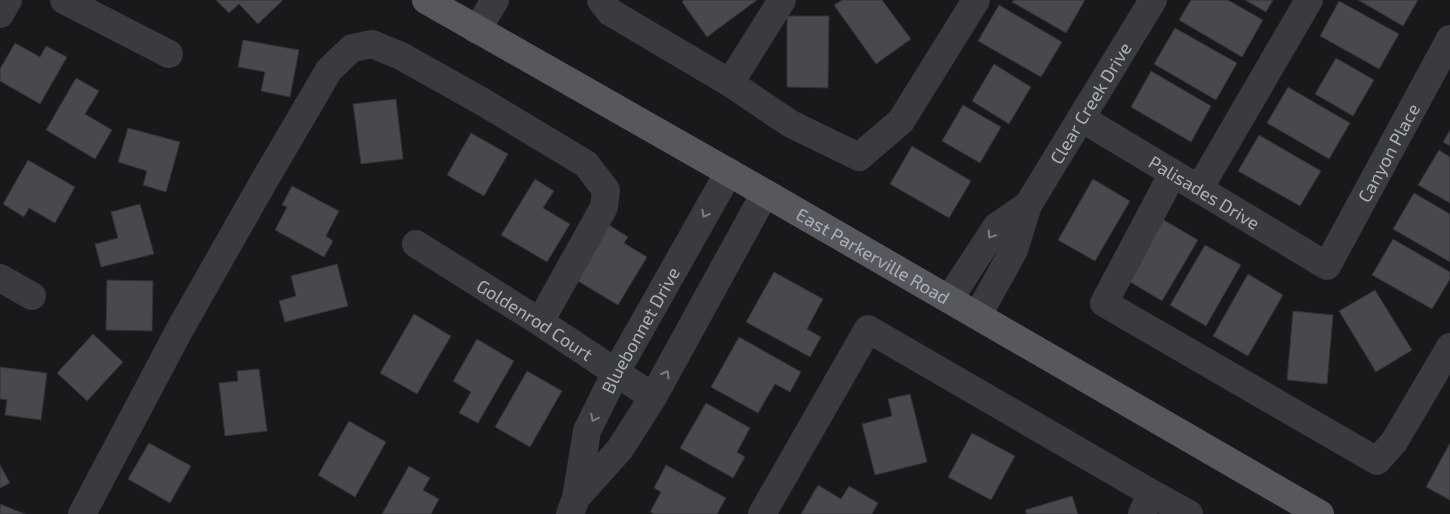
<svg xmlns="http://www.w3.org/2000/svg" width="1450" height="514" viewBox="0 0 1450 514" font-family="'Exo 2',sans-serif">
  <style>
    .building { fill: #48494d; stroke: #333336 }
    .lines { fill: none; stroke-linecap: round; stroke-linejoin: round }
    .minor { stroke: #3a3b3f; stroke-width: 28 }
    .major { stroke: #56585e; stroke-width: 28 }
    .oneway { stroke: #797c82 }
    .labels { text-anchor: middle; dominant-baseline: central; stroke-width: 4; stroke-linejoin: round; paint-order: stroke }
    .street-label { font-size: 18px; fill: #acb1b9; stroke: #141416 }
  </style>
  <rect width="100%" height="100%" fill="#19191b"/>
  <path class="building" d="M 216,0 L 283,0 L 258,24 L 239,4 L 229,13 Z
    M 684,0 L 757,0 L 707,37 L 682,2 Z
    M 842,0 L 882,0 L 911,39 L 876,64 L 834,5 Z
    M 1014,0 L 1085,0 L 1066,33 L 1012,2 Z
    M 1191,0 L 1228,0 L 1263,20 L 1242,57 L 1179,20 Z
    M 1245,0 L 1273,0 L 1266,12 Z
    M 1358,0 L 1418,0 L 1403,26 Z
    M 1339,1 L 1399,34 L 1379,69 L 1320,36 Z
    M 999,5 L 1062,42 L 1041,77 L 978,41 Z
    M 787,16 L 829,16 L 828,88 L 787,87 Z
    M 1175,28 L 1237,63 L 1216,100 L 1154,64 Z
    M 243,40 L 299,50 L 290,97 L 261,91 L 265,72 L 238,67 Z
    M 15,43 L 40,57 L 46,46 L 67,57 L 40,104 L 0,81 L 0,69 Z
    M 1336,58 L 1374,80 L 1353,116 L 1315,94 Z
    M 994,64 L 1031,87 L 1009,124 L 972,101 Z
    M 1151,71 L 1211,106 L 1191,142 L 1131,107 Z
    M 76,78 L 99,91 L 85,114 L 112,130 L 95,159 L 46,130 Z
    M 1288,87 L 1350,123 L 1329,159 L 1267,123 Z
    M 396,99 L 403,159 L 361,164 L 353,104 Z
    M 963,105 L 1001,127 L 980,163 L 942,141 Z
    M 128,128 L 180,142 L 166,192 L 143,185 L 147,171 L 118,162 Z
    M 1450,130 L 1450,146 L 1443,142 Z
    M 471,133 L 508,154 L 484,196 L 447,175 Z
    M 1259,135 L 1321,171 L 1300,206 L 1238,171 Z
    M 912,146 L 971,181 L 949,218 L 890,184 Z
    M 1439,150 L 1450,157 L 1450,203 L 1418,185 Z
    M 28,160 L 75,187 L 55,223 L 29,208 L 24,217 L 3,204 Z
    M 535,179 L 554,191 L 543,208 L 570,224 L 547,262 L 501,235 Z
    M 1093,179 L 1130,201 L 1095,261 L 1058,240 Z
    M 292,186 L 339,211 L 326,236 L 333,241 L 324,257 L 275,230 L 287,207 L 282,205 Z
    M 1414,193 L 1450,214 L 1450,262 L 1393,229 Z
    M 140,204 L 154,254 L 101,267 L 95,244 L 118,238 L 111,212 Z
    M 1162,219 L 1198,240 L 1162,301 L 1127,280 Z
    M 609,225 L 628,237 L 624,243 L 647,257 L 618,305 L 576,280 Z
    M 1393,239 L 1450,272 L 1450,279 L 1432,309 L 1372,275 Z
    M 1205,245 L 1241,265 L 1206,326 L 1170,305 Z
    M 337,264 L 348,306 L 285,322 L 279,301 L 296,296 L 291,276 Z
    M 774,272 L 823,299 L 807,329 L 821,337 L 810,357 L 746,322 Z
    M 1248,274 L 1283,295 L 1248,356 L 1213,336 Z
    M 107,280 L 153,281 L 152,331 L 106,330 Z
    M 1375,290 L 1412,350 L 1376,372 L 1339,311 Z
    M 1293,311 L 1333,315 L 1327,384 L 1287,380 Z
    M 414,314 L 451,336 L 417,394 L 380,373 Z
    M 93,334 L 123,362 L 87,401 L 57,373 Z
    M 739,337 L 801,372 L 790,392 L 775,384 L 758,413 L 711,387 Z
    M 477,339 L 514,361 L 478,423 L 459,413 L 471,392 L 453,381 Z
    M 0,367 L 47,373 L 41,420 L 5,415 L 7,400 L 0,399 Z
    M 259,369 L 267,431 L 225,436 L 219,383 L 238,381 L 237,371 Z
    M 527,371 L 562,391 L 530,447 L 495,427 Z
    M 910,394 L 927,462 L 875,475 L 862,424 L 892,416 L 888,399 Z
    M 706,403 L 750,428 L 737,452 L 745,457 L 733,478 L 680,448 Z
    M 349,421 L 386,442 L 355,497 L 318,475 Z
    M 972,433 L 1015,456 L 991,500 L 948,477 Z
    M 149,443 L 191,466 L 170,503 L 128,479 Z
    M 1450,443 L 1450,500 L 1426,487 Z
    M 0,465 L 10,483 L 0,488 Z
    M 666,465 L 726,498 L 717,514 L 654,514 L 650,512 L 661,492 L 654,488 Z
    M 409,466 L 430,478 L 423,490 L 439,499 L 431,514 L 382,514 Z
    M 818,485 L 841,499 L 849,486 L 878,503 L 872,514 L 801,514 Z
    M 1072,496 L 1078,514 L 1027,514 L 1025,510 Z
    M 0,504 L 25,514 L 0,514 Z"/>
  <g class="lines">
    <g class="minor">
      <path d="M 64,0 L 169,54"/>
      <path d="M 601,0 L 610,12 L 730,83"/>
      <path d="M 782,0 L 730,83 L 791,124 L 859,157 L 901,121 L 976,0"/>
      <path d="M 0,14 L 8,0"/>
      <path d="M 477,30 L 495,0"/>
      <path id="s1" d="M 1081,118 L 1327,266 L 1450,39"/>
      <path d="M 1173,173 L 1104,303 L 1377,461 L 1394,442 L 1450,347"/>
      <path d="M 1199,189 L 1309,0"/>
      <path id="s2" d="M 416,244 L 540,322 L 653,397"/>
      <path d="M 0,278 L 32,296"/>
      <path d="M 949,299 L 997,226 L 1028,205"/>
      <path id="s3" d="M 978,315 L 1014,250 L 1028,205 L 1153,0"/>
      <path d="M 1151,493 L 1189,514"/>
      <path d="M 576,498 L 620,449 L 653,397 L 765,193"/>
      <path d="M 82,514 L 180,329 L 264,181 L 329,70 L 352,48 L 372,44 L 401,56 L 483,102 L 586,164 L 606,190 L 604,207 L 540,322"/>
      <path id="s4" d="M 570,514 L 576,498 L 587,431 L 616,372 L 729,172"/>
      <path d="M 762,514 L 868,329 L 1151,493 L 1142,514"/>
    </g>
    <path class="major" id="s5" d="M 426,0 L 765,193 L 1320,514"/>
  </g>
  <defs><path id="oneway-chevron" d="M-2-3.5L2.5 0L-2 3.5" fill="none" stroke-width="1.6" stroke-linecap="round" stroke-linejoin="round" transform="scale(1.25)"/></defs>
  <g class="oneway">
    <use href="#oneway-chevron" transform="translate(705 214) rotate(119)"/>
    <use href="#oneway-chevron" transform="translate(991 235) rotate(123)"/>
    <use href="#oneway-chevron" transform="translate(666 374) rotate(-61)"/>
    <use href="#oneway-chevron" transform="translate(594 418) rotate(116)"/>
  </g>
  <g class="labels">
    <g class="street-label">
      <text stroke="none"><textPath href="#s3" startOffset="241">Clear Creek Drive</textPath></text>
      <text stroke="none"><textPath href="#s1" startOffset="416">Canyon Place</textPath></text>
      <text stroke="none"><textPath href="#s1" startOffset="144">Palisades Drive</textPath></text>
      <text stroke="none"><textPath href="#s5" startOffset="515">East Parkerville Road</textPath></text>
      <text stroke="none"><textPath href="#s2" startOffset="141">Goldenrod Court</textPath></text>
      <text stroke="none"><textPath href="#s4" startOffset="199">Bluebonnet Drive</textPath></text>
    </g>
  </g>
</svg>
